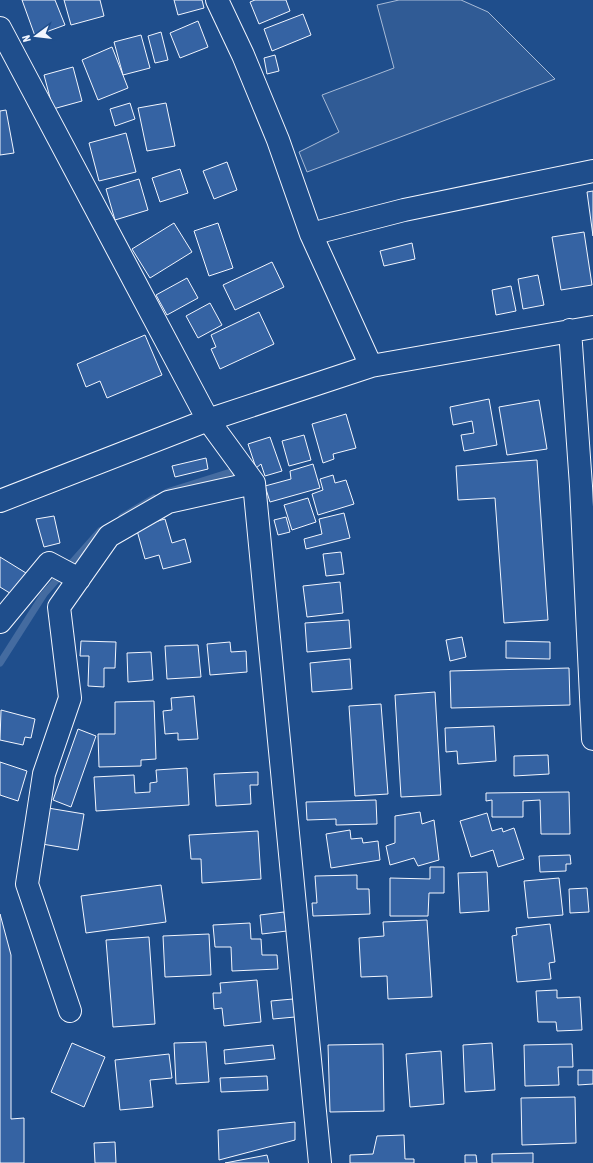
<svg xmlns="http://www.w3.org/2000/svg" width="593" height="1163" viewBox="0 0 593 1163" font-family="'Asap Condensed',sans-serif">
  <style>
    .built { fill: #305b95; stroke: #a8bbd7 }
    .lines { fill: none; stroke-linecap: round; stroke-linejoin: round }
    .stream { stroke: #446ba0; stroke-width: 7 }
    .building { fill: #3563a3; stroke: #f2f6ff }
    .minor-casing { stroke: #f2f6ff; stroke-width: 24 }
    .minor { stroke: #1f4e8c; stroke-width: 22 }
  </style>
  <rect width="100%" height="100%" fill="#1f4e8c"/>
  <path class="built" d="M 399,0 L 461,0 L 488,12 L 555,79 L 307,172 L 299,152 L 339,132 L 322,95 L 394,68 L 377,5 Z"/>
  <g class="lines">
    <path class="stream" d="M 167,492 L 240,469
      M 122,517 L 154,498
      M 0,663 L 44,594 L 100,531"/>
  </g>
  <path class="building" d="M 22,0 L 55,0 L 65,25 L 35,36 Z
    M 64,0 L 100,0 L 104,16 L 71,25 Z
    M 174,0 L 202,0 L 204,8 L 178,15 Z
    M 255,0 L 286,0 L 290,11 L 259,24 L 250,2 Z
    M 303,14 L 311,35 L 272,51 L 264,29 Z
    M 198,21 L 208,47 L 180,58 L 170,33 Z
    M 161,32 L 168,60 L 155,63 L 148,36 Z
    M 141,35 L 150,68 L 123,75 L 114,42 Z
    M 112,47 L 128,88 L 98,100 L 82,60 Z
    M 275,55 L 279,71 L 267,74 L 264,58 Z
    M 73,67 L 82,101 L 53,109 L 44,75 Z
    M 130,103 L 135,119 L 115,126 L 110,109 Z
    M 166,103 L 175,146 L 147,151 L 138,108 Z
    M 6,110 L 14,153 L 0,155 L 0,111 Z
    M 126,133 L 136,172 L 99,181 L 89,143 Z
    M 227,162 L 237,190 L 214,199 L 203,171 Z
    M 180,169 L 188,193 L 160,202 L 152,178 Z
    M 139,179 L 148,210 L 115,220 L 106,189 Z
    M 593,191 L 593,236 L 587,192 Z
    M 174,223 L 192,252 L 150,278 L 132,249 Z
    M 218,223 L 233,268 L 209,276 L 194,231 Z
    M 584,232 L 592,285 L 561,290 L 552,237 Z
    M 412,243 L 415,259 L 384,266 L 380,251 Z
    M 272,262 L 284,287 L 235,310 L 223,285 Z
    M 538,275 L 544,305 L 523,309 L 518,279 Z
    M 187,278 L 198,298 L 167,315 L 156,295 Z
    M 511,286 L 516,311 L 496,315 L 492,290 Z
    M 210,303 L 222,325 L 198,338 L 186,316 Z
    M 259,312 L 274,344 L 220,369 L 211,349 L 216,347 L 211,335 Z
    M 145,335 L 162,375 L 107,398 L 100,381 L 86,387 L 77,364 Z
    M 489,399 L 497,445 L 464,451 L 461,435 L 474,433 L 472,421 L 453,425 L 450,407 Z
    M 539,400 L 547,449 L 507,455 L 499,407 Z
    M 346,414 L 356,448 L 333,454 L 334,459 L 323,463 L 312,424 Z
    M 304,435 L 311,460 L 289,466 L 282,441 Z
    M 270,437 L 282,471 L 265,476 L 261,464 L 256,468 L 248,444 Z
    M 206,458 L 208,469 L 175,477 L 172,466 Z
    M 537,460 L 548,620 L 504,623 L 495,498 L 458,500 L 456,466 Z
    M 313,464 L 320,488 L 270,502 L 265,486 L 291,479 L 290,471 Z
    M 333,475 L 335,483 L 346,480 L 354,504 L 318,515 L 312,494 L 323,490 L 320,479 Z
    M 308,498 L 316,522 L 292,530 L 284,505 Z
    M 344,513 L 350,538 L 306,549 L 304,539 L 322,534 L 319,519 Z
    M 54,516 L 60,543 L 44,547 L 36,519 Z
    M 286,517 L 290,532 L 278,535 L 274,520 Z
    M 165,519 L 172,543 L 185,539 L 191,562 L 163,569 L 159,555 L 145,559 L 136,527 Z
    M 341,552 L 344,574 L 326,576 L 323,554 Z
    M 0,557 L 26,573 L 13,595 L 0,587 Z
    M 340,582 L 343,613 L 307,617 L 303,586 Z
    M 349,620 L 351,648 L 307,652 L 305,623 Z
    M 462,637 L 466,657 L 450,661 L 446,640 Z
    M 81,641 L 116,642 L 115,668 L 104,668 L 104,687 L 88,686 L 89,656 L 80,656 Z
    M 506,641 L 550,642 L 550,659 L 506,658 Z
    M 230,642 L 231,652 L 246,651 L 247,672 L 210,675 L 207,644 Z
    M 198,645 L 201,677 L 167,679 L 165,646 Z
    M 151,652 L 153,680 L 128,682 L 127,653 Z
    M 350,659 L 352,689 L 312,692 L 310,663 Z
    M 569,668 L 570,705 L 451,708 L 450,671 Z
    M 435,692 L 441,795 L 401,797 L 395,695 Z
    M 194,696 L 198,739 L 178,740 L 178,733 L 165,734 L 163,711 L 172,710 L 171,698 Z
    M 154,701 L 156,759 L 141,760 L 141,766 L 99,767 L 98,734 L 115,734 L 115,702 Z
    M 381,704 L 388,794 L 355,796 L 349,706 Z
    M 1,710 L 35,719 L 31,738 L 25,737 L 23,745 L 0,740 Z
    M 494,726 L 496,761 L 458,764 L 457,751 L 446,752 L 445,728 Z
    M 78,729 L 96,736 L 71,807 L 53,800 Z
    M 548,755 L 549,774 L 514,776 L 514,756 Z
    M 0,762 L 27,771 L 18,801 L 0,795 Z
    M 187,768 L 189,805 L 96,811 L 94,777 L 134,775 L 135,793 L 150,792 L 150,783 L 157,782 L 156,770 Z
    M 258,772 L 258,785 L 250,785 L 251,804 L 216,806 L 214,774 Z
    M 569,792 L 570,834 L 541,834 L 540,800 L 523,801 L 523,817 L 492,817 L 492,800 L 486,801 L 486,793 Z
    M 376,800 L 377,824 L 336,825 L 336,819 L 307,820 L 306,802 Z
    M 48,808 L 84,814 L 78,850 L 42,844 Z
    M 420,812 L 422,824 L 434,820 L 439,860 L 418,866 L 414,858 L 390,865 L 386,846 L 395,843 L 395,816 Z
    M 487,813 L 492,831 L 502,828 L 503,832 L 514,828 L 524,859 L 498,867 L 493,850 L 471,857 L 460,821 Z
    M 350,830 L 351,839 L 362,838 L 363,843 L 378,841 L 380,860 L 331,868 L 326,834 Z
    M 258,831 L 261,879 L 202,883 L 201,859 L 191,859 L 189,835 Z
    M 570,855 L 571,864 L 566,864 L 566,871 L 540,872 L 539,856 Z
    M 430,867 L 444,867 L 444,893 L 429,893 L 428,916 L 390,916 L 390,878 L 430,879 Z
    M 487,872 L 489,911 L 460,913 L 458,873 Z
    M 357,875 L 357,889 L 369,889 L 370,914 L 313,916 L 312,903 L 317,903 L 315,876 Z
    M 559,878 L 563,915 L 528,918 L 524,881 Z
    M 161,885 L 166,922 L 86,933 L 81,896 Z
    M 587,888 L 589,912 L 570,913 L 569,889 Z
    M 284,912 L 287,931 L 262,934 L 260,915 Z
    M 0,914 L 11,955 L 11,1119 L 24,1118 L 24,1163 L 0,1163 Z
    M 427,920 L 432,997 L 388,999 L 387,976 L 361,977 L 359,938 L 384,936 L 383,922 Z
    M 250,923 L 251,939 L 261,939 L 262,955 L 277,955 L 278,969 L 232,971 L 231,947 L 215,947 L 213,925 Z
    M 550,924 L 555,962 L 549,963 L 551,979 L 517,982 L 512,936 L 517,935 L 516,928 Z
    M 209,934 L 211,975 L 165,977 L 163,936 Z
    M 149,937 L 155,1024 L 113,1027 L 106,940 Z
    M 257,980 L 261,1022 L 224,1026 L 222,1008 L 214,1009 L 213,993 L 221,993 L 220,983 Z
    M 557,990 L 557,998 L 580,997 L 582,1030 L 557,1031 L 556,1022 L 538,1022 L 536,991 Z
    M 293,999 L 295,1017 L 273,1019 L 271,1001 Z
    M 206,1042 L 209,1082 L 176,1084 L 174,1043 Z
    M 72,1043 L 105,1057 L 84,1107 L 51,1092 Z
    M 492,1043 L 495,1090 L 465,1092 L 463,1045 Z
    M 383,1044 L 384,1111 L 330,1112 L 328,1045 Z
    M 572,1044 L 573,1067 L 558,1067 L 559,1085 L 525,1086 L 524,1045 Z
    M 273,1045 L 275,1059 L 225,1064 L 224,1050 Z
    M 441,1051 L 444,1104 L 410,1107 L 406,1054 Z
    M 169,1054 L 172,1078 L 150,1080 L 153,1107 L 120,1110 L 115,1060 Z
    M 578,1070 L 593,1070 L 593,1084 L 578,1085 Z
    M 267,1076 L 268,1090 L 221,1092 L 220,1078 Z
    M 575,1097 L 576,1143 L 522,1145 L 521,1098 Z
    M 295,1122 L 295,1140 L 219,1160 L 218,1130 Z
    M 404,1135 L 405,1159 L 414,1159 L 414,1163 L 350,1163 L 350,1155 L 373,1154 L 377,1136 Z
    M 115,1142 L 116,1163 L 95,1163 L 94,1143 Z
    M 533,1153 L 533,1163 L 492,1163 L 492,1154 Z
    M 267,1155 L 269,1163 L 225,1163 Z
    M 465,1155 L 476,1155 L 477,1163 L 465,1163 Z"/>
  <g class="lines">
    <defs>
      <path id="minor" d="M 217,0 L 243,55 L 278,140 L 311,234 L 371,366
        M 0,28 L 208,420 L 254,483 L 320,1163
        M 311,234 L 404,210 L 593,171
        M 570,330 L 581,486 L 593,739
        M 0,501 L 208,420 L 371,366 L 593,327
        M 0,622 L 49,563 L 79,579
        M 70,1011 L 27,884 L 44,774 L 70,698 L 59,607 L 109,536 L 168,502 L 254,483"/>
    </defs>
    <use href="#minor" class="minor-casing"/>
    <use href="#minor" class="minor"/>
  </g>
  <g transform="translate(36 36) rotate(255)" stroke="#1f4e8c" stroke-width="3" paint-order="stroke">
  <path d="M0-3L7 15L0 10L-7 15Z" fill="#f2f6ff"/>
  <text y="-6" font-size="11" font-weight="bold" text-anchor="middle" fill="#f2f6ff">N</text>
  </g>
</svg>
